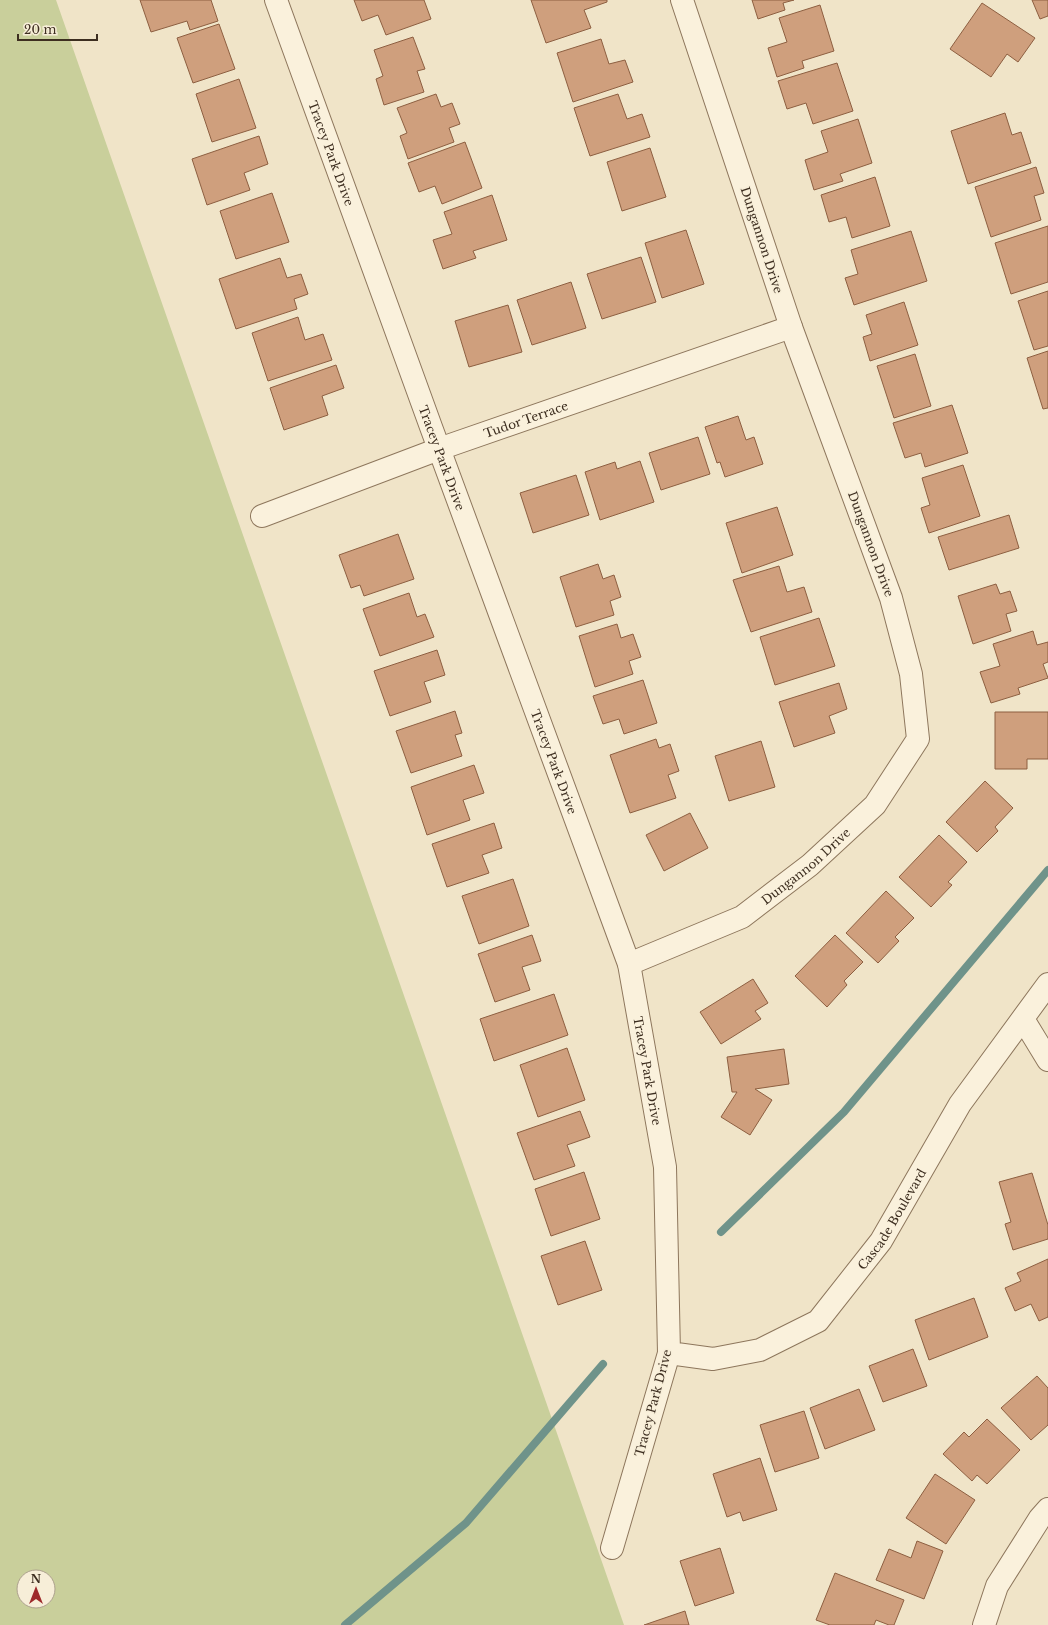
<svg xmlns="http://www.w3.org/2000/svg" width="1048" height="1625" viewBox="0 0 1048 1625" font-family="'Libre Baskerville',serif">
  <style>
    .green { fill: #c9cf9b; fill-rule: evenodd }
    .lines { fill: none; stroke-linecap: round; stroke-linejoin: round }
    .stream { stroke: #6f938a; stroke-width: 8 }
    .building { fill: #cf9f7d; stroke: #8d5f41 }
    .minor-casing { stroke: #8d765c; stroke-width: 24 }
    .tertiary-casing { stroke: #8d765c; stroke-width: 24 }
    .minor { stroke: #faf1dc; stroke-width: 22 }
    .tertiary { stroke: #faf1dc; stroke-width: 22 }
    .labels { text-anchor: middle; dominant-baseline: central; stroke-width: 3; stroke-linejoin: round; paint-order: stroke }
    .street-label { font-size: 12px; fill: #3d2e20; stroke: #f7eed8 }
  </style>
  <rect width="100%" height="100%" fill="#f0e4c8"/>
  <path class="green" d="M 0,0 L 56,0 L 624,1625 L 0,1625 ZM 24,1577 L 48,1577 L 48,1601 L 24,1601 Z"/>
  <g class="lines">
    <path class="stream" d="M 721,1232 L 844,1112 L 1048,870
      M 345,1625 L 466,1523 L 603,1364"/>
  </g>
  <path class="building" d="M 140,0 L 211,0 L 218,21 L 190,30 L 187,21 L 151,32 Z
    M 354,0 L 424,0 L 431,19 L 386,35 L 378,15 L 362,21 Z
    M 531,0 L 607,0 L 607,2 L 584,10 L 591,28 L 546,43 Z
    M 752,0 L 794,0 L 783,3 L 785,10 L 758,19 Z
    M 1032,0 L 1048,0 L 1048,16 L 1040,19 Z
    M 982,3 L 1035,38 L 1018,62 L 1007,54 L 991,77 L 950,49 Z
    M 820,5 L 834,51 L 802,61 L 804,68 L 777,77 L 768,48 L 787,42 L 779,18 Z
    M 219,24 L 235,69 L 193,83 L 177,38 Z
    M 413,37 L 425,69 L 417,71 L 424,92 L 384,105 L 376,79 L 383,76 L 374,50 Z
    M 601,39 L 609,64 L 625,60 L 633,82 L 573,102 L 557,53 Z
    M 837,63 L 853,111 L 813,124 L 806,103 L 787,109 L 778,81 Z
    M 239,79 L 256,128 L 212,142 L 196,94 Z
    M 436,94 L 441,107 L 452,103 L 460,124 L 449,128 L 454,142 L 408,159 L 400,136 L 407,133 L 397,108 Z
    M 618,94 L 627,119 L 642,114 L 650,137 L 590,156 L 574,108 Z
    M 1005,113 L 1012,135 L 1021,132 L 1031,163 L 968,184 L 951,131 Z
    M 858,119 L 872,163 L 840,174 L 843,181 L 814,190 L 805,160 L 828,152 L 821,131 Z
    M 259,136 L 268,164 L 244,173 L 250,190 L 207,205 L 192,159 Z
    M 465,142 L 482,188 L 442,204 L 435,186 L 419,192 L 408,163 Z
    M 650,148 L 666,197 L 622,211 L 607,162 Z
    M 1036,167 L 1044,193 L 1034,196 L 1041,220 L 991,237 L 975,187 Z
    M 875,177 L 890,226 L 852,238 L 846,217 L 829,222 L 821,195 Z
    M 272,193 L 289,242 L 236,259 L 220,211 Z
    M 492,195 L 507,240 L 473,251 L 476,258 L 443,269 L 433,240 L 452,234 L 444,212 Z
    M 1048,226 L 1048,282 L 1011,294 L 995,243 Z
    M 686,230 L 704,284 L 662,298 L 645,243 Z
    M 911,231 L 927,281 L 854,305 L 845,278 L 858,274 L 851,250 Z
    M 641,257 L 656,302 L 602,319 L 587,274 Z
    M 280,258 L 287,278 L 301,274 L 308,294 L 294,299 L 297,309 L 236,329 L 219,279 Z
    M 571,282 L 586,328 L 532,345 L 517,300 Z
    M 1048,291 L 1048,346 L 1034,350 L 1018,301 Z
    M 904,302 L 918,345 L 870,361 L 863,337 L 872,334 L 866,315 Z
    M 508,305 L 522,352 L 469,367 L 455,321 Z
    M 298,317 L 305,340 L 323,334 L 332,360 L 268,381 L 252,333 Z
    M 1048,351 L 1048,408 L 1043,409 L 1027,358 Z
    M 915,354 L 931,406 L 894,418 L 877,366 Z
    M 336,365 L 344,388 L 322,396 L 328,415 L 284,430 L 270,388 Z
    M 952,405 L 968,453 L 925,467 L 921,453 L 905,458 L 893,423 Z
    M 738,416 L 746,440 L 754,437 L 763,464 L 725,477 L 720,462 L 717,463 L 705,427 Z
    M 698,437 L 710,474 L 661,490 L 649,453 Z
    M 640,461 L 654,502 L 600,520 L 585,472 L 615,462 L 617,469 Z
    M 963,465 L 980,516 L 929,533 L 921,508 L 930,505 L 922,478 Z
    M 576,475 L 589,515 L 533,533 L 520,493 Z
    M 777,507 L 793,555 L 742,573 L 726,523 Z
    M 1009,515 L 1019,548 L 949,570 L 938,537 Z
    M 398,534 L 414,579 L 364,596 L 360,585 L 351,588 L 339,555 Z
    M 598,564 L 603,579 L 614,575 L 621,597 L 610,601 L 614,615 L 576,627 L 560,577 Z
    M 779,566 L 787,592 L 804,587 L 812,612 L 751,632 L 733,580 Z
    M 996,584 L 1000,594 L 1010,591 L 1017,611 L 1006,614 L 1011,631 L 973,644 L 958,596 Z
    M 409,593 L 417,617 L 425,614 L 434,637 L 380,656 L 363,609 Z
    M 819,618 L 835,666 L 775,685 L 760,637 Z
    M 617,624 L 621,638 L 633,634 L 641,657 L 629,661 L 633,674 L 595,687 L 579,636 Z
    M 1033,631 L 1037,645 L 1048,642 L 1048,662 L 1043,664 L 1048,678 L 1018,688 L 1020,694 L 991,703 L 980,672 L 1000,666 L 993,644 Z
    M 437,650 L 445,675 L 424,682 L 431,702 L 390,716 L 374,671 Z
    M 643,680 L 657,723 L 624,734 L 619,719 L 603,724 L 593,696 Z
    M 839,683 L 847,709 L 829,716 L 835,733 L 794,747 L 779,702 Z
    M 455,711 L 462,733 L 455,735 L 462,756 L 411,773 L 396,731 Z
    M 995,712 L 1048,712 L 1048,759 L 1027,759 L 1027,769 L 995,769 Z
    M 656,739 L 659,748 L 670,744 L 679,771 L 668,775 L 676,798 L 630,813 L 610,755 Z
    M 761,741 L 775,787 L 729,801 L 715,756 Z
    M 474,765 L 484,793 L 463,800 L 470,820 L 427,835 L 411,787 Z
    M 985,781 L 1013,808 L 995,827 L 998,831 L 977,852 L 946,822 Z
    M 690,813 L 708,848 L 664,871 L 646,835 Z
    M 494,823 L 502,848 L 482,855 L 489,873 L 447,887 L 432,844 Z
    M 939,835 L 967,862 L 948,882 L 952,885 L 931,907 L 899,877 Z
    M 513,879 L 529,926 L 479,944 L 462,896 Z
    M 886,891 L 914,918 L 895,937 L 899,941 L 878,963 L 846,933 Z
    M 532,935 L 541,961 L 522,967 L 530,990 L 495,1002 L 478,954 Z
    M 835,935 L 863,962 L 844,981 L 847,985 L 827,1007 L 795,976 Z
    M 753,979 L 768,1003 L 755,1011 L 761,1019 L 721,1044 L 700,1012 Z
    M 554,994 L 568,1035 L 494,1061 L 480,1019 Z
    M 567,1048 L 585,1100 L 538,1117 L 520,1065 Z
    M 784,1049 L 789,1084 L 755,1089 L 772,1100 L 750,1135 L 721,1117 L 737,1092 L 732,1092 L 727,1057 Z
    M 580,1111 L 590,1137 L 567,1145 L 575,1166 L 534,1180 L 517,1133 Z
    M 584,1172 L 600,1219 L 551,1236 L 535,1189 Z
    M 1032,1173 L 1048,1225 L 1048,1239 L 1013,1250 L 1005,1224 L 1011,1222 L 999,1182 Z
    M 585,1241 L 602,1290 L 558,1305 L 541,1256 Z
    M 1048,1259 L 1048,1317 L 1039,1321 L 1031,1304 L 1015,1311 L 1005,1288 L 1021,1281 L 1017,1273 Z
    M 974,1298 L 988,1337 L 929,1360 L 915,1320 Z
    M 913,1349 L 927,1386 L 883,1402 L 869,1366 Z
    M 1037,1376 L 1048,1388 L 1048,1425 L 1031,1440 L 1001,1408 Z
    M 859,1389 L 875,1430 L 825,1449 L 810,1408 Z
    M 804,1411 L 819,1458 L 775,1472 L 760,1425 Z
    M 987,1419 L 1020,1450 L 987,1484 L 977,1475 L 972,1481 L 943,1454 L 964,1432 L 969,1437 Z
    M 760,1458 L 777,1510 L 743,1521 L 740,1512 L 727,1517 L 713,1474 Z
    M 935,1474 L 975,1500 L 946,1544 L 906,1518 Z
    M 917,1541 L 943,1551 L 924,1599 L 876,1580 L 889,1549 L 911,1558 Z
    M 720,1548 L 734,1593 L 695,1606 L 680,1561 Z
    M 835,1573 L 904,1600 L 894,1625 L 889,1625 L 876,1620 L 874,1625 L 830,1625 L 816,1620 Z
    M 685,1611 L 689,1625 L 644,1625 Z"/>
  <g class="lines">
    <defs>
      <g id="minor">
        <path id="s1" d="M 262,516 L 439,449 L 791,327"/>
        <path id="s2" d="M 629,964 L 742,917 L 810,865 L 875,805 L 918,739 L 911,674 L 891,598 L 791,327 L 682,0"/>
        <path d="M 1023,1019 L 1048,1060"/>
        <path d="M 612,1548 L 669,1353"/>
        <path d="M 984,1625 L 997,1586 L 1040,1518 L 1048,1509"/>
      </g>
      <g id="tertiary">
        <path id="s3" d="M 276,0 L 431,427 L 629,964 L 665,1167 L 669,1353 L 713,1359 L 760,1350 L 818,1321 L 881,1241 L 960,1104 L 1048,984"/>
      </g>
    </defs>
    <use href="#minor" class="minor-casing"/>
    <use href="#tertiary" class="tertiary-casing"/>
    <use href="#minor" class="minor"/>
    <use href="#tertiary" class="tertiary"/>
  </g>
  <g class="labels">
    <g class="street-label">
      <text stroke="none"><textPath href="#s3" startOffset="163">Tracey Park Drive</textPath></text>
      <text transform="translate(762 240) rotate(72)">Dungannon Drive</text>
      <text stroke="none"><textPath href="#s1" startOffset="281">Tudor Terrace</textPath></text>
      <text stroke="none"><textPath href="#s3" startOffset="487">Tracey Park Drive</textPath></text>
      <text transform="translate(871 544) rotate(70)">Dungannon Drive</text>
      <text stroke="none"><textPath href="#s3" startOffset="811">Tracey Park Drive</textPath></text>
      <text stroke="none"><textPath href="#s2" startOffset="204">Dungannon Drive</textPath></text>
      <text stroke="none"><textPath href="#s3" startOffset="1135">Tracey Park Drive</textPath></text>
      <text stroke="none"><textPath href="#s3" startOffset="1702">Cascade Boulevard</textPath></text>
      <text transform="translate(653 1403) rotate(-75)">Tracey Park Drive</text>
    </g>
  </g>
  <g transform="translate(36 1589)"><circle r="19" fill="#f7eed8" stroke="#ada18e"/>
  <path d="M0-3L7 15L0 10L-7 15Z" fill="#9e2a2b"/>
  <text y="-6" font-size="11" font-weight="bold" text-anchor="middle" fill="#3d2e20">N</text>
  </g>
  <path d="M18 34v6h79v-6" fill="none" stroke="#3d2e20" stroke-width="2"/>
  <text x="24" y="34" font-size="12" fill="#3d2e20" stroke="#f7eed8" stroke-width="3" paint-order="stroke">20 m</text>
</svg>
